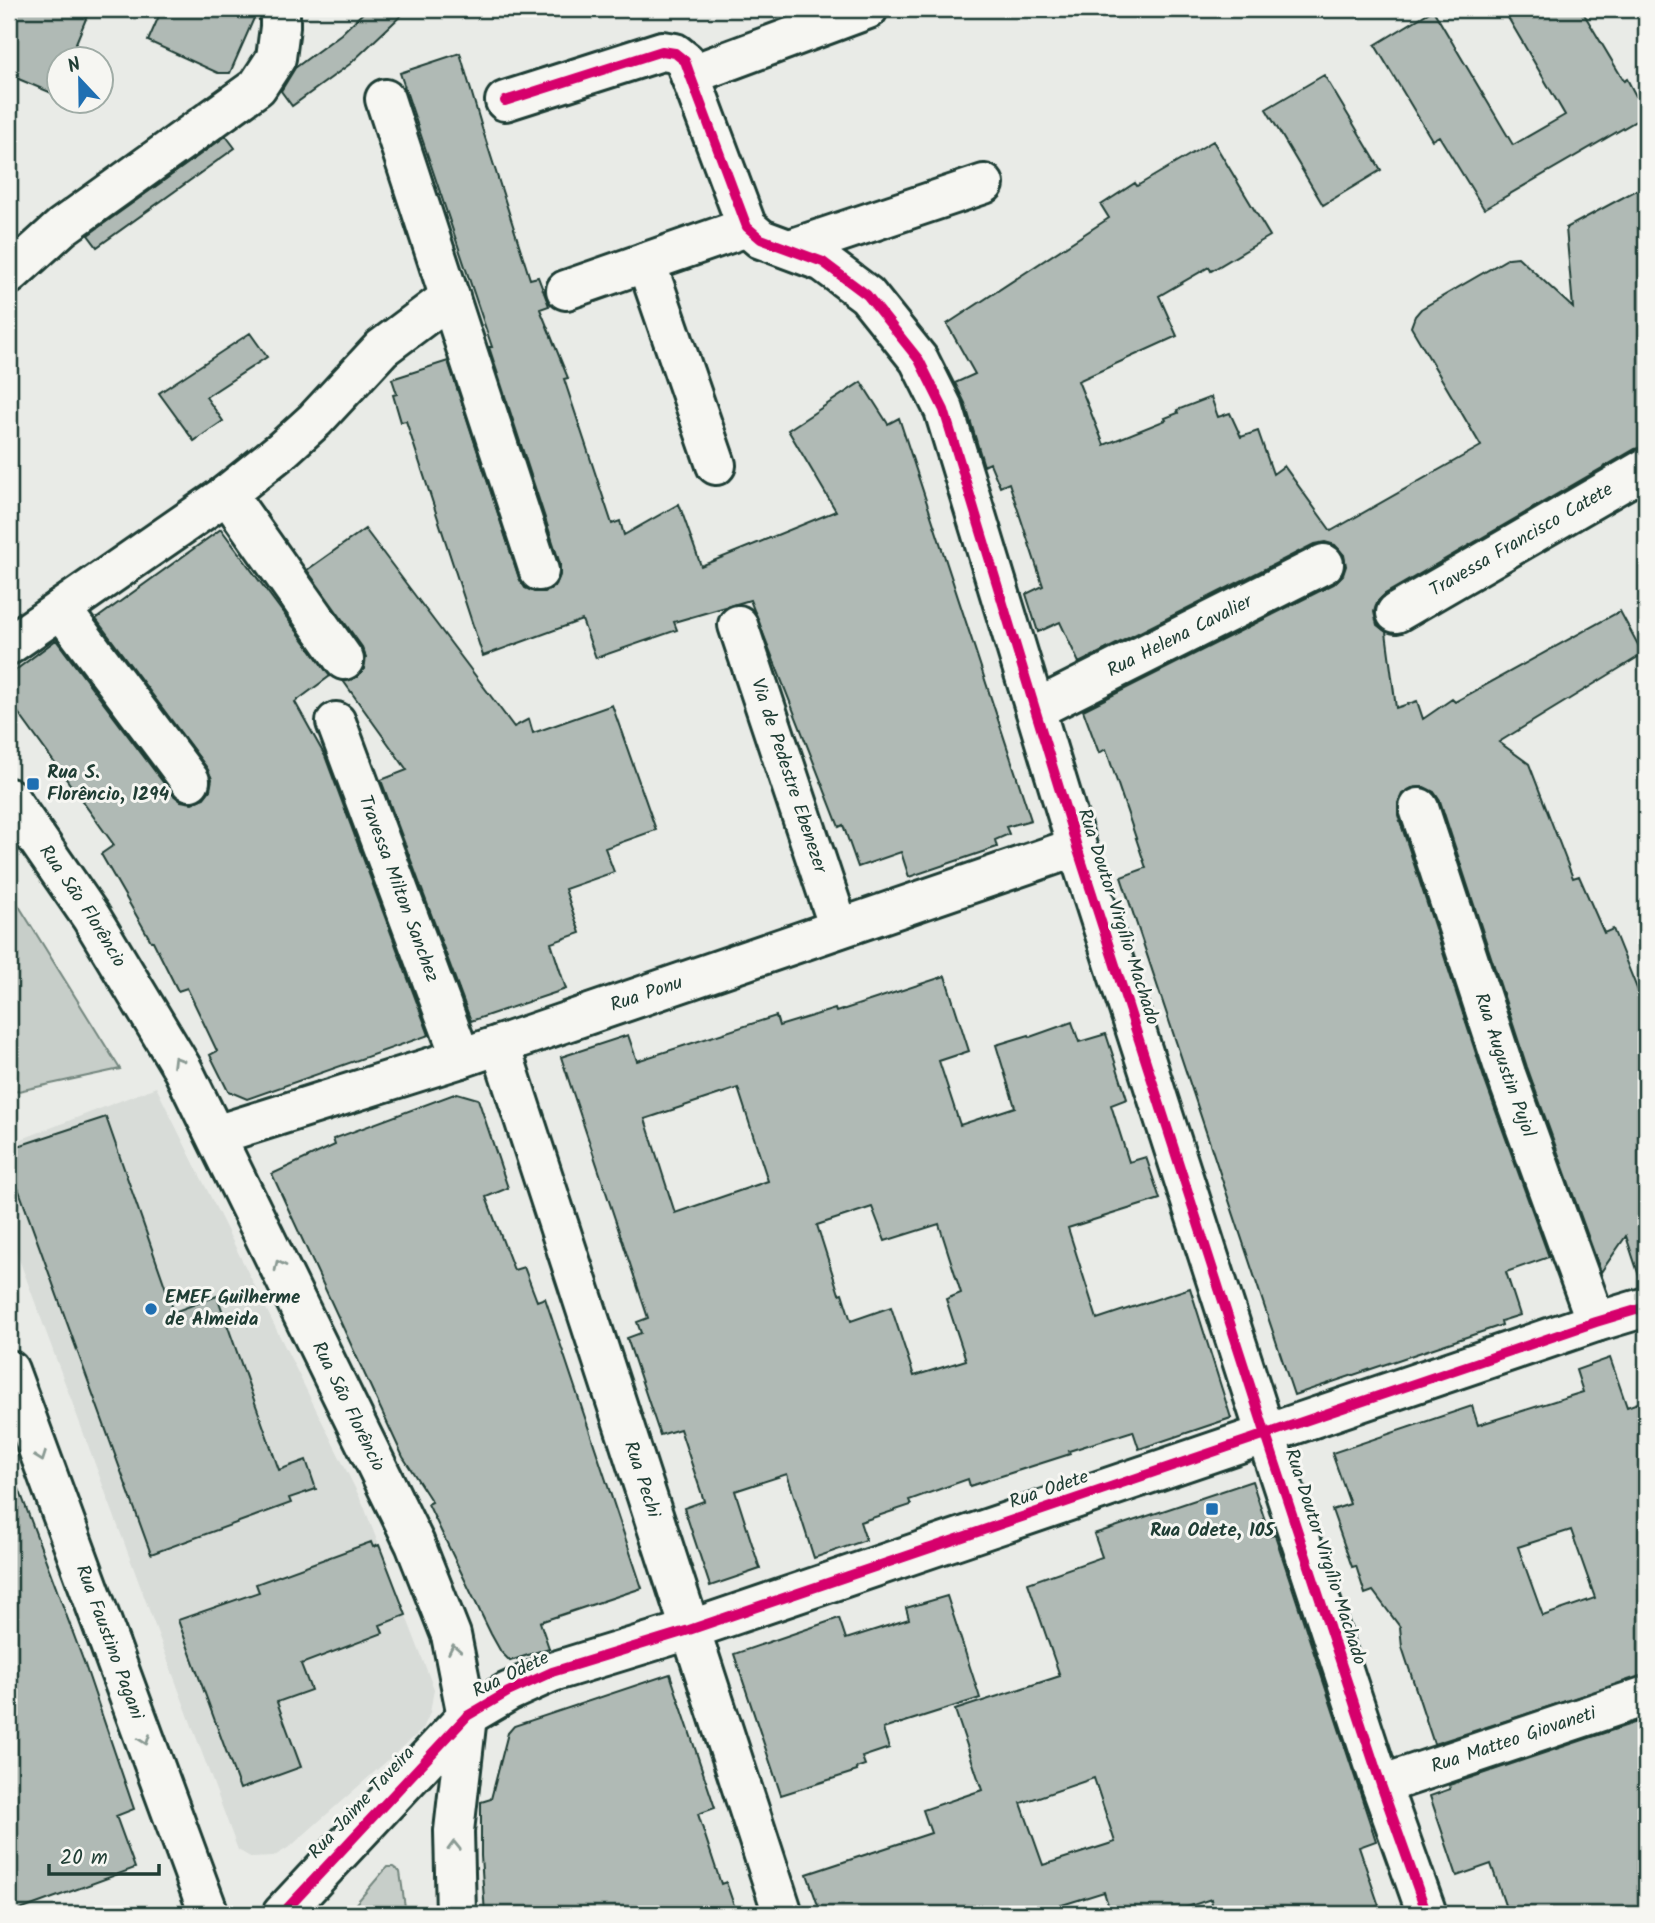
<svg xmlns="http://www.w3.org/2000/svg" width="1655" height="1923" viewBox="0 0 1655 1923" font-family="Kalam,sans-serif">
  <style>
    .built { fill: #d8dcd8 }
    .green { fill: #c7cec9; stroke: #73867e; stroke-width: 2 }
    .building { fill: #b0bab5; stroke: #1f3d34; stroke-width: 2; fill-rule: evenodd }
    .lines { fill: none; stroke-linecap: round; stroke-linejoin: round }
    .minor-casing { stroke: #1f3d34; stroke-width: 44 }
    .minor { stroke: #f6f6f2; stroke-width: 38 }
    .cycleway-casing { stroke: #f6f6f2; stroke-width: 15 }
    .cycleway { stroke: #d6006c; stroke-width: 10 }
    .oneway { stroke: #8a9a93 }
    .poi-dot { fill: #1f6fb2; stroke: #f6f6f2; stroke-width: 2.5 }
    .labels { text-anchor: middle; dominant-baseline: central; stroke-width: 6; stroke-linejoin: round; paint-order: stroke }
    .street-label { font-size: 19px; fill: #1f3d34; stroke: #f6f6f2 }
    .poi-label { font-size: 19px; font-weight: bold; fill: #1f3d34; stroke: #f6f6f2; text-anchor: start }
  </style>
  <rect width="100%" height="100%" fill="#e9ebe7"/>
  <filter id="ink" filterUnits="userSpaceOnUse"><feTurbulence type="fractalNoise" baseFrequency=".0143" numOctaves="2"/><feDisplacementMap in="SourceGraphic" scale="14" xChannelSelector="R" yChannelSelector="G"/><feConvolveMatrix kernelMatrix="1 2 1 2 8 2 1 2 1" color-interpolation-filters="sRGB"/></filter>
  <g filter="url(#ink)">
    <path class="built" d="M 156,1087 L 363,1504 L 434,1689 L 430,1713 L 423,1729 L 291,1846 L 273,1857 L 252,1858 L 238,1850 L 9,1232 L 9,1144 Z"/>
    <path class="green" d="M 9,890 L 120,1069 L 9,1093 Z
      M 387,1867 L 393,1867 L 400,1872 L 406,1914 L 347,1914 Z"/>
    <path class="building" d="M 9,9 L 90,9 L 69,60 L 60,60 L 60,81 L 54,94 L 9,75 Z
      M 162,9 L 258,9 L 230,73 L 218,73 L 148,41 Z
      M 367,9 L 408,9 L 350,64 L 292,106 L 281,91 L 295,68 L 341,34 Z
      M 1503,9 L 1581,9 L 1624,81 L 1627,79 L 1646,115 L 1484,209 L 1439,136 L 1432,140 L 1375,45 L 1433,10 L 1513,145 L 1565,115 Z
      M 460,53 L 482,128 L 530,279 L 538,277 L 549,306 L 540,309 L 568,378 L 564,379 L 612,524 L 620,521 L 624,535 L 679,504 L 701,566 L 836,511 L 788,430 L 861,382 L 888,424 L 899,418 L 1031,820 L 1006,827 L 1009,834 L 995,840 L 997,847 L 909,877 L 901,852 L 858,867 L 843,825 L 839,827 L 750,600 L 674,622 L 677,630 L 596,658 L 582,620 L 483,656 L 406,421 L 401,422 L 393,395 L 397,394 L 392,379 L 448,361 L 519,578 L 525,588 L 534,592 L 545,592 L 556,585 L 560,575 L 560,564 L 489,347 L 492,347 L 400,73 Z
      M 1324,75 L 1381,170 L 1323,205 L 1266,109 Z
      M 226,136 L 235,148 L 97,247 L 88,235 Z
      M 1213,141 L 1270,236 L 1211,271 L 1209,267 L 1159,296 L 1177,336 L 1078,381 L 1104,445 L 1166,420 L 1165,418 L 1178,413 L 1177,410 L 1211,397 L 1218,417 L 1230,413 L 1241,437 L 1258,431 L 1273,474 L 1284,466 L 1331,531 L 1481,446 L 1411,327 L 1415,316 L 1421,309 L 1509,258 L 1518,257 L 1573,308 L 1566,228 L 1646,185 L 1646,446 L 1635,449 L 1385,594 L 1377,602 L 1374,612 L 1377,625 L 1386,632 L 1396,708 L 1417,701 L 1423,719 L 1452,699 L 1455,702 L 1620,611 L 1643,654 L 1499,742 L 1529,764 L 1573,878 L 1579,876 L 1604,933 L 1613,929 L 1646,1011 L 1646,1281 L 1641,1282 L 1626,1236 L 1601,1272 L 1527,1067 L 1440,801 L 1434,792 L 1424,787 L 1412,788 L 1402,794 L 1398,803 L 1398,815 L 1485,1081 L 1549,1257 L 1506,1272 L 1520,1315 L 1501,1321 L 1502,1325 L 1294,1395 L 1121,877 L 1146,868 L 1106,749 L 1099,753 L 1083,710 L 1334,584 L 1343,575 L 1346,566 L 1344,555 L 1335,545 L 1325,542 L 1314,544 L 1079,663 L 1060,622 L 1038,632 L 1026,594 L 1043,586 L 1009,483 L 1000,487 L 990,463 L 984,466 L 965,403 L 955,383 L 975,374 L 947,324 L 1109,218 L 1101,205 L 1135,183 L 1137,186 Z
      M 250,333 L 267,357 L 206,397 L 223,421 L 194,441 L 159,393 Z
      M 221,529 L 330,676 L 295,702 L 325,756 L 429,1035 L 247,1099 L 228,1091 L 210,1055 L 217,1051 L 187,988 L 178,991 L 153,941 L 151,941 L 101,854 L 114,845 L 9,700 L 9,675 L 56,640 L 172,794 L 181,801 L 192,803 L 204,798 L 210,790 L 212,779 L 207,768 L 96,619 Z
      M 365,529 L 514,727 L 529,719 L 533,733 L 612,705 L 656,830 L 605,848 L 614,872 L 565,889 L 580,933 L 551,943 L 566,989 L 471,1021 L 381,780 L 407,770 L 344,682 L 357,677 L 364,669 L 366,657 L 362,647 L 307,570 Z
      M 945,976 L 969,1051 L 939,1061 L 960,1125 L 1015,1107 L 996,1045 L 1029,1035 L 1030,1037 L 1072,1022 L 1079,1042 L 1106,1034 L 1127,1099 L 1111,1105 L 1129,1162 L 1146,1157 L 1160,1199 L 1068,1228 L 1097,1319 L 1190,1288 L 1231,1418 L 1139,1449 L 1133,1431 L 1069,1451 L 1070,1454 L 970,1486 L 968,1479 L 909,1500 L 911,1505 L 860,1522 L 866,1540 L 814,1558 L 787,1474 L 735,1491 L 760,1569 L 710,1586 L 684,1508 L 704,1501 L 680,1429 L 660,1435 L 627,1338 L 641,1333 L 637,1322 L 648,1318 L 561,1057 L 628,1035 L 637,1061 L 776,1016 L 779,1026 L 835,1009 L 836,1012 ZM 738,1088 L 768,1181 L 675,1213 L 645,1119 ZM 872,1207 L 885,1241 L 939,1224 L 961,1293 L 946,1299 L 966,1360 L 914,1376 L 891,1307 L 851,1321 L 842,1293 L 839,1294 L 817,1225 Z
      M 457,1093 L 478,1099 L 508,1188 L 486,1197 L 514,1270 L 524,1267 L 537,1301 L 545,1298 L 642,1588 L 540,1622 L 549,1648 L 510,1661 L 501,1652 L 491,1634 L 428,1504 L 432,1502 L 403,1457 L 272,1174 L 335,1145 L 333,1139 Z
      M 106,1117 L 174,1312 L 217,1296 L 279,1470 L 306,1460 L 316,1489 L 289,1498 L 291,1503 L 151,1554 L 9,1163 L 9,1149 Z
      M 1610,1358 L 1627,1407 L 1646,1400 L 1646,1675 L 1434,1744 L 1402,1647 L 1400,1627 L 1373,1591 L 1365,1594 L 1356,1566 L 1352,1567 L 1332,1510 L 1350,1504 L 1332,1453 L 1472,1406 L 1478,1425 L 1583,1392 L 1576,1370 ZM 1571,1530 L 1595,1598 L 1543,1616 L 1518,1547 Z
      M 12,1470 L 85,1665 L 134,1809 L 116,1816 L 135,1868 L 9,1914 L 9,1471 Z
      M 1252,1481 L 1270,1536 L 1275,1535 L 1376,1841 L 1359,1847 L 1379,1906 L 1375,1907 L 1377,1914 L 1214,1914 L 1211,1899 L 1166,1914 L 1111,1914 L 1104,1892 L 1033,1914 L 821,1914 L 807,1874 L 931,1833 L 923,1810 L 982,1790 L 955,1710 L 1060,1676 L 1028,1583 L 1102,1557 L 1094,1534 ZM 1094,1778 L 1115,1842 L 1043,1865 L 1021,1803 Z
      M 371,1542 L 373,1547 L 379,1545 L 406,1615 L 380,1625 L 383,1633 L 301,1664 L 311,1690 L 277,1702 L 301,1767 L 240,1789 L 178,1620 L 259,1592 L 256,1584 Z
      M 947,1596 L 980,1698 L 883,1729 L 889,1748 L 862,1757 L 865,1765 L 856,1768 L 857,1771 L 781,1795 L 734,1654 L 839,1618 L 846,1639 L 909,1619 L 906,1608 Z
      M 670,1674 L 715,1808 L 698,1814 L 721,1884 L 726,1882 L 737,1914 L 485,1914 L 481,1856 L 481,1802 L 491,1799 L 508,1733 L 514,1726 Z
      M 1646,1719 L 1646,1914 L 1508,1914 L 1491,1864 L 1457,1876 L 1430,1796 L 1450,1789 L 1449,1785 Z"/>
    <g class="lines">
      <defs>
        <g id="minor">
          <path d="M 690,75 L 868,9"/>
          <path d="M 385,99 L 539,571"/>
          <path d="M 505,101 L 662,51 L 675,53 L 685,61 L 690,75 L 747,227 L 761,239 L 823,262 L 867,295 L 919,360 L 944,410 L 1077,847 L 1266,1435 L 1381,1785 L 1427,1914"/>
          <path d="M 790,249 L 984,184"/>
          <path d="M 646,262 L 716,465"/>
          <path d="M 9,275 L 62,227 L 257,87 L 276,58 L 280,27 L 280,9"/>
          <path d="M 566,290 L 747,227"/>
          <path d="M 227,494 L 344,660"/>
          <path d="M 61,609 L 190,781"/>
          <path id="s1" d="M 1396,613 L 1646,468"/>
          <path id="s2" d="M 738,625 L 839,928"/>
          <path d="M 9,645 L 227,494 L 282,450 L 315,420 L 382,348 L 450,297"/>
          <path id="s3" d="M 1036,709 L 1324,564"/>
          <path id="s4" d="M 336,722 L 461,1058"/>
          <path id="s5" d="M 9,798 L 91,917 L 183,1070 L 415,1544 L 451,1635 L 467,1716 L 454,1831 L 456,1914"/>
          <path id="s6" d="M 1419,808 L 1506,1074 L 1596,1322"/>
          <path id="s7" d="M 500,1045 L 783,1914"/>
          <path id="s8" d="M 216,1135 L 461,1058 L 1077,847"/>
          <path id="s9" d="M 9,1370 L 209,1914"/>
          <path id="s10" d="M 1381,1785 L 1646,1696"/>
          <path d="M 282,1914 L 467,1716 L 508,1692 L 552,1672 L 689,1630 L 1596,1322 L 1646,1307"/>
        </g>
      </defs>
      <use href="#minor" class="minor-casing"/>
      <use href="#minor" class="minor"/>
      <defs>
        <path id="cycleway" d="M 505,101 L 662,51 L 675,53 L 685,61 L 690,75 L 747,227 L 761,239 L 823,262 L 867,295 L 919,360 L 944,410 L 1077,847 L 1266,1435 L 1381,1785 L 1427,1914
          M 282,1914 L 467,1716 L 508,1692 L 552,1672 L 689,1630 L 1596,1322 L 1646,1307"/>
      </defs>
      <use href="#cycleway" class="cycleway-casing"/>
      <use href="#cycleway" class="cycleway"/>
    </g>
    <defs><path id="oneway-chevron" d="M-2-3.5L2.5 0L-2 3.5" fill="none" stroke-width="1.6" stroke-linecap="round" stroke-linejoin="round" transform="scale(1.75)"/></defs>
    <g class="oneway">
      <use href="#oneway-chevron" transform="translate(177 1061) rotate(-121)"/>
      <use href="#oneway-chevron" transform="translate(279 1265) rotate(-116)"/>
      <use href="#oneway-chevron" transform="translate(41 1457) rotate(70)"/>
      <use href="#oneway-chevron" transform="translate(454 1649) rotate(-101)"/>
      <use href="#oneway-chevron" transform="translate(145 1740) rotate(70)"/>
      <use href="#oneway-chevron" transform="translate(454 1846) rotate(-91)"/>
    </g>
  </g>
  <g class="poi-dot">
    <rect x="26" y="777" width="14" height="14" rx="3.5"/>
    <circle cx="151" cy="1309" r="7"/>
    <rect x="1205" y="1502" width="14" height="14" rx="3.5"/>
  </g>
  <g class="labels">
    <g class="street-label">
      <text stroke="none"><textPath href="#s1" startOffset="145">Travessa Francisco Catete</textPath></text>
      <text stroke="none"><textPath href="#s3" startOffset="161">Rua Helena Cavalier</textPath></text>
      <text stroke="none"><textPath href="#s2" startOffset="159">Via de Pedestre Ebenezer</textPath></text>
      <text stroke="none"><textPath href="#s4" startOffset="178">Travessa Milton Sanchez</textPath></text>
      <text stroke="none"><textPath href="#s5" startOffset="131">Rua São Florêncio</textPath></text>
      <text transform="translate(1118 917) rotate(72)">Rua Doutor Virgílio Machado</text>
      <text stroke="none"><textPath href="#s8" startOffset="453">Rua Ponu</textPath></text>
      <text stroke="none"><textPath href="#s6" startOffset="271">Rua Augustin Pujol</textPath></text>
      <text stroke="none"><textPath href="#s5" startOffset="698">Rua São Florêncio</textPath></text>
      <text stroke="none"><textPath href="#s7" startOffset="457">Rua Pechi</textPath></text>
      <text transform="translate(1049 1490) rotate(-19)">Rua Odete</text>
      <text transform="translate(1325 1557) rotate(72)">Rua Doutor Virgílio Machado</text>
      <text stroke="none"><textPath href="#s9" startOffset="290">Rua Faustino Pagani</textPath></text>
      <text transform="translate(511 1675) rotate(-26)">Rua Odete</text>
      <text stroke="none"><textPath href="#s10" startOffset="140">Rua Matteo Giovaneti</textPath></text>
      <text transform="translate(362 1803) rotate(-47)">Rua Jaime Taveira</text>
    </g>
    <g class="poi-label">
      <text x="47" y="773">Rua S.<tspan x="47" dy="22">Florêncio, 1294</tspan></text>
      <text x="165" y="1298">EMEF Guilherme<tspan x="165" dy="22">de Almeida</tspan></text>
      <text x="1212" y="1531" text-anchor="middle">Rua Odete, 105</text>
    </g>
  </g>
  <rect width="1655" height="1923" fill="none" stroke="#f6f6f2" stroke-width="35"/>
  <rect x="18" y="18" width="1620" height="1888" fill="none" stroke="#1f3d34" stroke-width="2.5" filter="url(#ink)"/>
  <g transform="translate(80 80) rotate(338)"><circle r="33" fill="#f6f6f2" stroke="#a0aca6" stroke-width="2"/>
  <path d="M0-5L12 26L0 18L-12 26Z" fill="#1f6fb2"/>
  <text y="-10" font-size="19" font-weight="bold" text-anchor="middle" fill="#1f3d34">N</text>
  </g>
  <path d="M49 1864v10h110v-10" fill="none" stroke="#1f3d34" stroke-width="3.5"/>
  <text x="60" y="1864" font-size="21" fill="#1f3d34" stroke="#f6f6f2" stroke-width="5" paint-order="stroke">20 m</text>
</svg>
